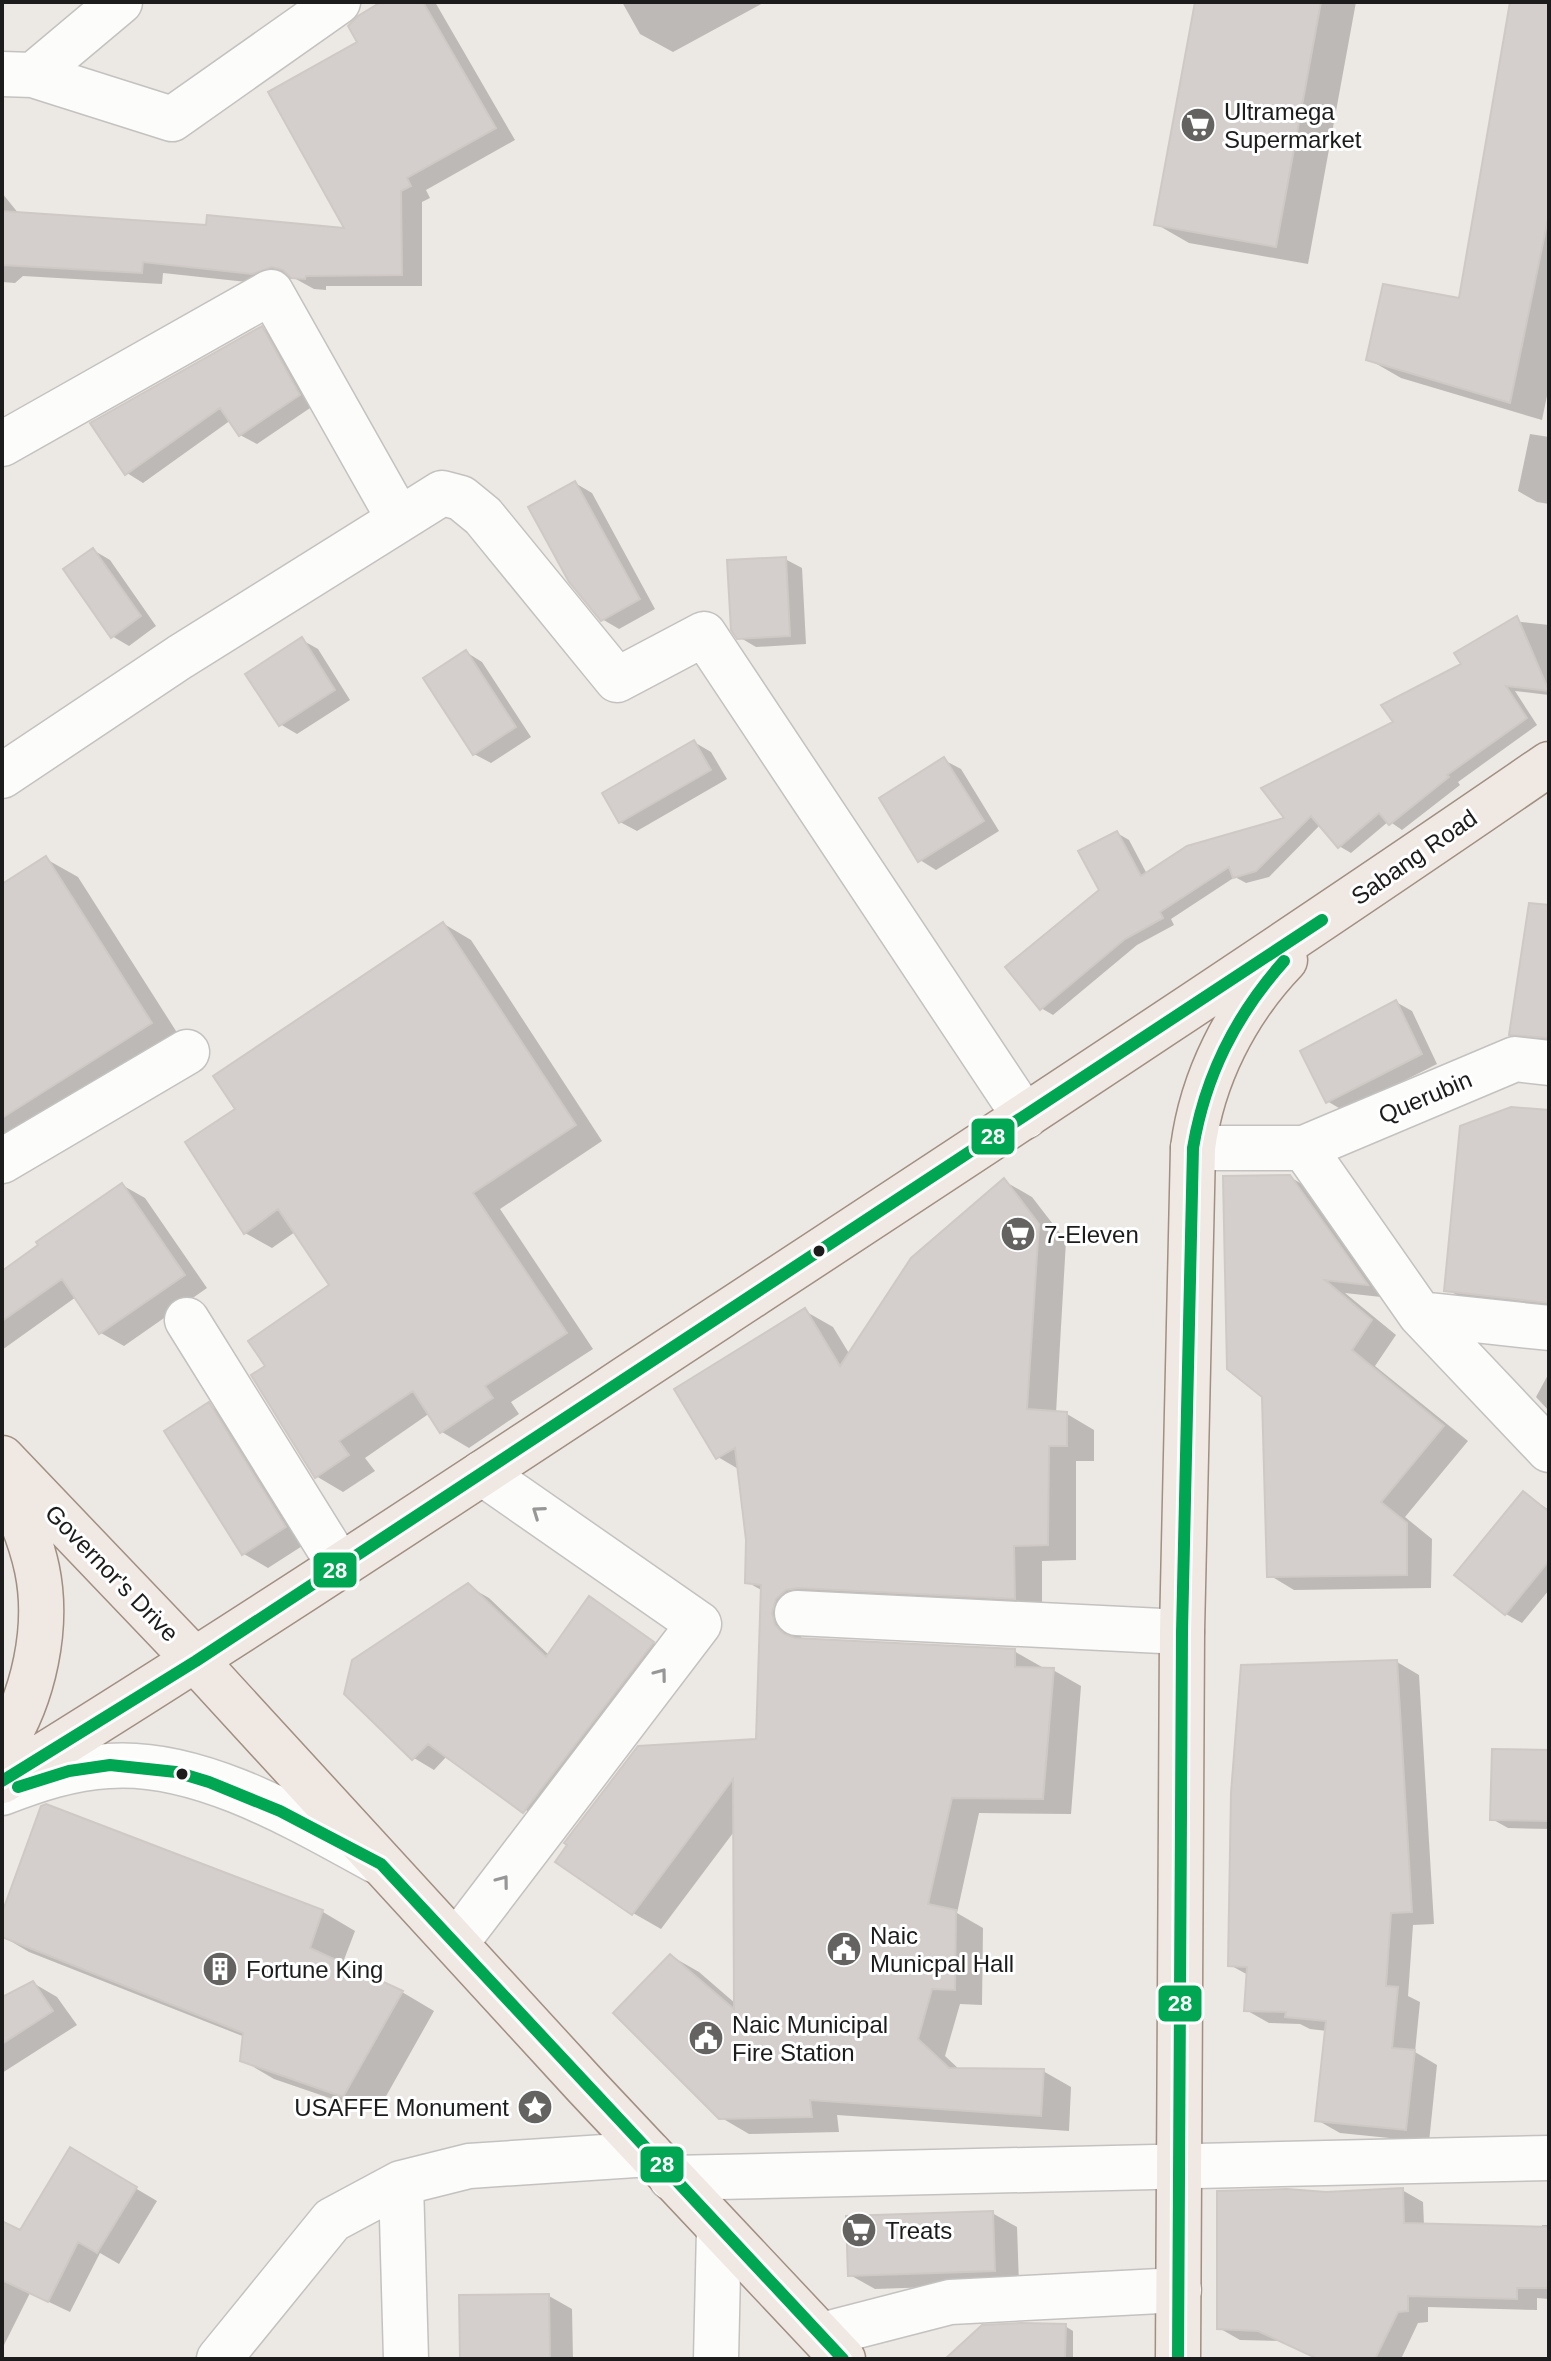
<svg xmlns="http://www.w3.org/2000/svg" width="1551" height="2361" viewBox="0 0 1551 2361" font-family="Arial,sans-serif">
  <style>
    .shadow { fill: #0003 }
    .building { fill: #d4cfcd; stroke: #cfc9c5; stroke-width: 2 }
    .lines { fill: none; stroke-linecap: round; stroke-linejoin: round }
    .minor-casing { stroke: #c4c2c0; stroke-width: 47 }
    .major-casing { stroke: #a18f81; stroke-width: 47 }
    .minor { stroke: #fcfcfb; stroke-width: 44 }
    .major { stroke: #f0e8e3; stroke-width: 44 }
    .bus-1-casing { stroke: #fff; stroke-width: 18 }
    .bus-1 { stroke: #00a651; stroke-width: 12 }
    .oneway { stroke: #979797 }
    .bus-dot { fill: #1c1c1c; stroke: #fff; stroke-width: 3 }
    .labels { text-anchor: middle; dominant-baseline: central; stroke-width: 6; stroke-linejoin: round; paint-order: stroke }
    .poi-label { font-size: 24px; fill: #1c1c1c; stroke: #fff; text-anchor: start }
    .street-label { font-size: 24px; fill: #1c1c1c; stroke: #fff }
    .line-badge { stroke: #fff; stroke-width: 3 }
    .badge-label { font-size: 22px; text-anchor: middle; font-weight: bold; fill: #fff }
  </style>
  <rect width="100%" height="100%" fill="#ece8e4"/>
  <path class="shadow" d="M 385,2 L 435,2 L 515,140 L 426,190 L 430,198 L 422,202 L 422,286 L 326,286 L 326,290 L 314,289 L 294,278 L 274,285 L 163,273 L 162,284 L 23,276 L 15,283 L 2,282 L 2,193 L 19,214 L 207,227 L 348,231 L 360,42 Z
    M 622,2 L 765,2 L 673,52 L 640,34 Z
    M 1197,2 L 1356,2 L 1308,264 L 1189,243 L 1156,224 Z
    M 1512,2 L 1549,4 L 1549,386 L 1542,420 L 1401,378 L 1368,359 L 1460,300 Z
    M 262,328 L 278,338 L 316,404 L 257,444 L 240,435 L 231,420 L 143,483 L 127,473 Z
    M 1530,434 L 1549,437 L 1549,504 L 1537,502 L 1518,491 Z
    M 575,483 L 592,493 L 655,609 L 619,629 L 602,619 Z
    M 93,550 L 110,560 L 156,626 L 129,646 L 112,636 Z
    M 785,559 L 802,568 L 806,644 L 756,647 L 739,637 Z
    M 1513,621 L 1549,625 L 1549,695 L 1515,691 L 1537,725 L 1458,782 L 1460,785 L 1402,830 L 1389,821 L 1351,853 L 1339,846 L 1321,824 L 1269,877 L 1246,883 L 1235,877 L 1171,919 L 1174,925 L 1137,945 L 1053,1015 L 1041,1008 L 1102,891 L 1117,833 L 1129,840 L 1147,874 L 1287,819 Z
    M 302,640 L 318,649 L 350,700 L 297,734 L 280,724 Z
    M 466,652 L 482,662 L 531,737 L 491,763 L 474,754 Z
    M 694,742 L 711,752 L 727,779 L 637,831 L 620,822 Z
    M 944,760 L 961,769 L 999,831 L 936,870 L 920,860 Z
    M 46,859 L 78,877 L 183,1042 L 2,1157 L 2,887 Z
    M 444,924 L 471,940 L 602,1141 L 500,1209 L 593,1349 L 511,1402 L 519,1414 L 469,1448 L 442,1432 L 430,1413 L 365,1458 L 375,1471 L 343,1492 L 316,1476 L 268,1367 L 332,1286 L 295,1232 L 272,1248 L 245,1233 L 238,1110 Z
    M 1549,938 L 1549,1047 L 1532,1046 L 1511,1034 Z
    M 1396,1002 L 1412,1011 L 1437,1064 L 1344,1111 L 1327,1101 L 1364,1020 L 1363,1017 Z
    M 1549,1112 L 1549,1310 L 1466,1300 L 1446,1289 Z
    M 1290,1177 L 1315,1192 L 1390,1298 L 1345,1293 L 1396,1335 L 1375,1366 L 1468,1441 L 1405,1517 L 1432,1539 L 1431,1588 L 1294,1590 L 1269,1575 Z
    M 1004,1181 L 1032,1197 L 1066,1241 L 1056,1413 L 1067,1414 L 1094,1430 L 1094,1461 L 1076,1461 L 1076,1560 L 1042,1561 L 1042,1614 L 799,1629 L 802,1640 L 1014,1651 L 1042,1667 L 1042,1670 L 1053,1670 L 1081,1686 L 1071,1814 L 979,1813 L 957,1913 L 983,1928 L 982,2005 L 960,2004 L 945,2056 L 960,2070 L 1043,2071 L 1071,2087 L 1069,2131 L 837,2115 L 839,2132 L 749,2134 L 720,2117 L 671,1956 L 699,1972 L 736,2004 L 736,1829 L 661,1929 L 633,1913 L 758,1740 L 763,1591 L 747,1582 L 748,1540 L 740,1470 L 718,1457 L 805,1311 L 833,1327 L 850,1355 Z
    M 122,1185 L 145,1198 L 207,1288 L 124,1346 L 101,1333 L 76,1297 L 2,1350 L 2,1273 Z
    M 1549,1373 L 1549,1411 L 1536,1397 Z
    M 209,1405 L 233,1419 L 310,1541 L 268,1568 L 244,1554 Z
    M 1524,1493 L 1549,1510 L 1549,1590 L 1522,1623 L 1506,1614 Z
    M 468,1586 L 489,1598 L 549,1655 L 589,1599 L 673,1656 L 545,1823 L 447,1756 L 434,1770 L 414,1758 Z
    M 1397,1662 L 1419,1675 L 1434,1924 L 1413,1925 L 1408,1996 L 1420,2002 L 1415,2052 L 1437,2065 L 1429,2142 L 1340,2133 L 1317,2120 L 1327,2031 L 1310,2029 L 1300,2024 L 1269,2023 L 1246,2010 L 1248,1975 L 1230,1965 Z
    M 1549,1752 L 1549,1829 L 1508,1828 L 1492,1819 Z
    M 46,1806 L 323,1912 L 355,1931 L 342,1965 L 402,1992 L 434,2011 L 376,2114 L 274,2079 L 242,2060 L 245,2037 L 29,1952 L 2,1936 L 2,1919 Z
    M 33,1983 L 57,1997 L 77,2025 L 2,2073 L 2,1999 Z
    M 71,2150 L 157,2201 L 119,2264 L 100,2253 L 70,2312 L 30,2293 L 3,2347 L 2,2223 L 21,2233 Z
    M 1402,2190 L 1423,2202 L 1424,2225 L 1542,2228 L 1542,2225 L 1549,2225 L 1549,2299 L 1537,2298 L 1537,2310 L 1428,2307 L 1428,2322 L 1418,2323 L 1401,2359 L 1318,2359 L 1281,2341 L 1240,2340 L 1219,2328 L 1326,2194 Z
    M 992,2213 L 1017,2227 L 1019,2284 L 875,2289 L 850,2275 Z
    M 549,2296 L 572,2309 L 573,2359 L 462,2359 Z
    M 1065,2326 L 1073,2331 L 1073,2359 L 948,2359 Z"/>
  <path class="building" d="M 381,2 L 423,2 L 496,128 L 407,178 L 411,186 L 401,191 L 402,275 L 306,276 L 305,279 L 291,278 L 283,270 L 272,267 L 252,274 L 143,262 L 142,273 L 2,265 L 2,211 L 206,225 L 207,215 L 344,228 L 268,92 L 357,42 L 348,26 L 358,16 Z
    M 1195,2 L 1321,2 L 1276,247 L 1154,225 Z
    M 1510,2 L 1549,2 L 1549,214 L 1510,403 L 1366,360 L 1383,284 L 1459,298 Z
    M 262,326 L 300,395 L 239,436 L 220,408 L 125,475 L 90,423 Z
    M 575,481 L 640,599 L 601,621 L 569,582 L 528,507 Z
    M 93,548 L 141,616 L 111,638 L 63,569 Z
    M 786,557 L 790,636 L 737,639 L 731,630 L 727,560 Z
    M 1517,616 L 1549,691 L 1506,686 L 1527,718 L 1447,775 L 1449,777 L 1389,825 L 1379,813 L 1338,848 L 1311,816 L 1256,871 L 1233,878 L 1229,867 L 1160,912 L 1163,918 L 1125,939 L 1040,1010 L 1005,967 L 1099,890 L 1078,851 L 1117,831 L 1141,876 L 1187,846 L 1284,818 L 1261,788 L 1393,722 L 1381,705 L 1461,664 L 1454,653 Z
    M 302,637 L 335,690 L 279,726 L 245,674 Z
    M 466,650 L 516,727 L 473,755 L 423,678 Z
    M 694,740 L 711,770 L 619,823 L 602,793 Z
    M 944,757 L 984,821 L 918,862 L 879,798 Z
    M 46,856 L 152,1023 L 2,1118 L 2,884 Z
    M 1529,903 L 1549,905 L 1549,1038 L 1509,1035 Z
    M 443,922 L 576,1125 L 473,1193 L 567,1333 L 485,1386 L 493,1398 L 440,1433 L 413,1391 L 339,1441 L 349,1455 L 315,1478 L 251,1375 L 265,1366 L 248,1341 L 329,1285 L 278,1209 L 244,1234 L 185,1142 L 235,1109 L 213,1076 Z
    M 1396,1000 L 1422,1054 L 1326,1103 L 1300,1051 Z
    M 1511,1107 L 1549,1110 L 1549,1303 L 1444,1291 L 1460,1126 Z
    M 1290,1175 L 1368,1285 L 1325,1280 L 1372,1320 L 1352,1350 L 1444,1426 L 1381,1502 L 1407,1523 L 1407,1575 L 1267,1577 L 1262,1397 L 1227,1369 L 1223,1176 Z
    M 1004,1178 L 1039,1224 L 1027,1409 L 1067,1412 L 1067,1446 L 1049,1446 L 1048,1545 L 1014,1546 L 1015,1599 L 798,1588 L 786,1590 L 776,1599 L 772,1613 L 775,1625 L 784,1634 L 795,1638 L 1015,1649 L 1015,1667 L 1054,1668 L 1043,1799 L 952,1798 L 928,1904 L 956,1910 L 955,1990 L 932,1989 L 918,2039 L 949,2068 L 1044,2069 L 1041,2116 L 810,2100 L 812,2117 L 719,2119 L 613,2013 L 670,1954 L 734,2009 L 733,1779 L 632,1915 L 555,1862 L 567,1845 L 564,1843 L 638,1746 L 756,1739 L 761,1585 L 745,1583 L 746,1540 L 735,1448 L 716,1459 L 674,1389 L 805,1308 L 840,1366 L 911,1258 Z
    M 122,1183 L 185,1275 L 99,1334 L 62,1279 L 2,1321 L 2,1271 L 38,1245 L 36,1242 Z
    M 209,1402 L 286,1527 L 242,1555 L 164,1431 Z
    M 1523,1491 L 1549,1512 L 1549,1561 L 1505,1615 L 1454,1575 Z
    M 468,1583 L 546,1657 L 589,1596 L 654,1642 L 523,1813 L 428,1744 L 412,1760 L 344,1694 L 352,1660 Z
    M 1397,1660 L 1412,1912 L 1391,1913 L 1386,1986 L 1398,1987 L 1392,2048 L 1415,2050 L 1406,2130 L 1315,2121 L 1326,2021 L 1285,2017 L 1286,2012 L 1244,2011 L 1247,1967 L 1228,1966 L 1231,1793 L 1241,1665 Z
    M 1492,1749 L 1549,1750 L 1549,1821 L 1490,1820 Z
    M 46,1804 L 323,1910 L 310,1948 L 403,1991 L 343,2097 L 240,2061 L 243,2033 L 2,1937 L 2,1913 L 41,1806 Z
    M 33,1981 L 53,2011 L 2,2044 L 2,1997 Z
    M 70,2147 L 137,2187 L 97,2253 L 78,2242 L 48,2302 L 2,2280 L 2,2221 L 20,2230 Z
    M 1403,2188 L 1404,2223 L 1549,2227 L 1549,2288 L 1517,2288 L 1517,2299 L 1408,2296 L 1408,2311 L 1398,2312 L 1375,2359 L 1318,2359 L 1258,2331 L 1217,2329 L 1217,2191 L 1287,2189 L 1326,2192 Z
    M 993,2211 L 995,2271 L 848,2276 L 846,2216 Z
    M 549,2294 L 550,2359 L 460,2359 L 459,2295 Z
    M 1021,2323 L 1066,2324 L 1065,2359 L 945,2359 L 982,2325 Z"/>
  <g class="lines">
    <defs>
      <path id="minor" d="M 2,74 L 33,75 L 172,119 L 338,2
        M 33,75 L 120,2
        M 2,444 L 271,292 L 399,519
        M 2,776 L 180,657 L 442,493 L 461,498 L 483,516 L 617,680 L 704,634 L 1025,1117
        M 1193,1148 L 1304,1148 L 1420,1314 L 1549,1450
        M 1304,1148 L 1515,1059 L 1549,1063
        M 2,1161 L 187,1052
        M 1420,1314 L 1549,1328
        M 187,1320 L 340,1566
        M 797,1613 L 1182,1632
        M 2,1793 C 36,1780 71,1768 108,1766 C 199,1759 299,1819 376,1861
        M 456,1943 L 699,1624 L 482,1473
        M 671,2178 L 1549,2158
        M 401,2183 L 406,2359
        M 822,2335 L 950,2302 L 1179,2290
        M 219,2359 L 332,2220 L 401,2183 L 469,2166 L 650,2154
        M 716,2359 L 719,2229"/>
      <path id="major" d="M 2,1458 L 196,1661 L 586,2086 L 843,2359
        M 2,1476 C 16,1506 30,1536 37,1569 C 49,1627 34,1697 2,1747
        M 2,1781 C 245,1631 482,1473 721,1316 C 998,1134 1276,952 1549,764
        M 1178,2359 L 1182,1632 L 1193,1148 C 1202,1078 1236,1011 1285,960"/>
    </defs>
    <use href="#minor" class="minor-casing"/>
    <use href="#major" class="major-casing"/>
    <use href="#minor" class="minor"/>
    <use href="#major" class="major"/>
    <defs>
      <path id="bus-1" d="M 2,1781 L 196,1661 L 1322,920
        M 18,1787 L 69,1771 L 110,1765 L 176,1772 L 209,1782 L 280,1811 L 381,1864 L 843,2359
        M 1178,2359 L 1182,1632 L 1193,1148 C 1205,1076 1235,1016 1284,961"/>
    </defs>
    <use href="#bus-1" class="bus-1-casing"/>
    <use href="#bus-1" class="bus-1"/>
  </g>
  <defs><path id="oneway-chevron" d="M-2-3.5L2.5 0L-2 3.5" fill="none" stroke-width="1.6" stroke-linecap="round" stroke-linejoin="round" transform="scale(2)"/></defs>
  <g class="oneway">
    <use href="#oneway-chevron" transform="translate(538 1512) rotate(-145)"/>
    <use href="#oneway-chevron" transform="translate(661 1674) rotate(-53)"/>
    <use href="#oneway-chevron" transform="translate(503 1881) rotate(-53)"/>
  </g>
  <defs>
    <symbol id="supermarket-disc" viewBox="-11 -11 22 22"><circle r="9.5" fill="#656362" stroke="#fff"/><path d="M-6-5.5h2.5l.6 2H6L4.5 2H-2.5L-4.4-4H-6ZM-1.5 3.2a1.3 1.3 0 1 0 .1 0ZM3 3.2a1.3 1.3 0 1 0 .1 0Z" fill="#fff"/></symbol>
    <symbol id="civic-disc" viewBox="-11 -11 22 22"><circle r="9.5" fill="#656362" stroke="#fff"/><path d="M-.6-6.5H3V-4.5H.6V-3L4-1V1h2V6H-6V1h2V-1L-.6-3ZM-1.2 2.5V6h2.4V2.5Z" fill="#fff"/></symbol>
    <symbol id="building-disc" viewBox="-11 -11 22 22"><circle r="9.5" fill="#656362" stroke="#fff"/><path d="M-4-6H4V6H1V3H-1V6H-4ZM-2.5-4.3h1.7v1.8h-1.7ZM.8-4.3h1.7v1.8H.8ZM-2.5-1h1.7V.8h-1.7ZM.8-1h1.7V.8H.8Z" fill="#fff"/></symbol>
    <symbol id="sight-disc" viewBox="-11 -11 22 22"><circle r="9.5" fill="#656362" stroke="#fff"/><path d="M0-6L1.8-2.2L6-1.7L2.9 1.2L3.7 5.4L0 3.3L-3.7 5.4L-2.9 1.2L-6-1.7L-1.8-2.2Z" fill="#fff"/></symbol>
  </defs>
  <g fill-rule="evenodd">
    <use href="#supermarket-disc" x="1178" y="105" width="40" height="40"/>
    <use href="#supermarket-disc" x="998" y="1214" width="40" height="40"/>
    <use href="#civic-disc" x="824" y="1929" width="40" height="40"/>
    <use href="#building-disc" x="200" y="1949" width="40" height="40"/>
    <use href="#civic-disc" x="686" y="2018" width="40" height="40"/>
    <use href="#sight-disc" x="515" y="2087" width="40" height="40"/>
    <use href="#supermarket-disc" x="839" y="2210" width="40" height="40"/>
  </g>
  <g class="bus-dot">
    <circle cx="819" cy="1251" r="7"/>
    <circle cx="182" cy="1774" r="7"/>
  </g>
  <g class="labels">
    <g class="poi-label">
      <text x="1224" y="111">Ultramega<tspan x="1224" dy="28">Supermarket</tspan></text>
      <text x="1044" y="1234">7-Eleven</text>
      <text x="870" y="1935">Naic<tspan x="870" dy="28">Municpal Hall</tspan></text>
      <text x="246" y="1969">Fortune King</text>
      <text x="732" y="2024">Naic Municipal<tspan x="732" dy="28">Fire Station</tspan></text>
      <text x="509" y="2107" text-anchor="end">USAFFE Monument</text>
      <text x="885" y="2230">Treats</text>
    </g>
    <g class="street-label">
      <text transform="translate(1414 857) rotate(-35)">Sabang Road</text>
      <text transform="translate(1425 1097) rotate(-23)">Querubin</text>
      <text transform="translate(112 1573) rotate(46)">Governor's Drive</text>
    </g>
  </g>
  <g class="line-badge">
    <rect x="970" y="1117" width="46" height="39" rx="8" fill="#00a651"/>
    <rect x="312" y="1551" width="46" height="38" rx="8" fill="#00a651"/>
    <rect x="1157" y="1984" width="46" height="39" rx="8" fill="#00a651"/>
    <rect x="639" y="2145" width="46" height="39" rx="8" fill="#00a651"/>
  </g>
  <g class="badge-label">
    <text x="993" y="1144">28</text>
    <text x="335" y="1578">28</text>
    <text x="1180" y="2011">28</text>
    <text x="662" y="2172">28</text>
  </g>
  <rect width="1551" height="2361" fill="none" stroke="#1c1c1c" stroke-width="8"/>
</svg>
